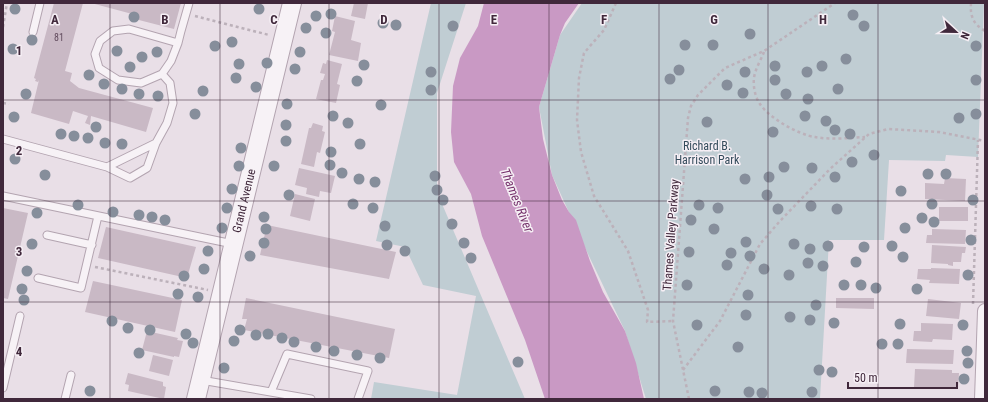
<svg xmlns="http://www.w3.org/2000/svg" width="988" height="402" viewBox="0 0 988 402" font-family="'Roboto Condensed',sans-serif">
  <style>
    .green { fill: #c0cdd3 }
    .water { fill: #c999c4 }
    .building { fill: #c9b9c5 }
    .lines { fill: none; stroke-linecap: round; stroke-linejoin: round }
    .service-casing { stroke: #b3a4b0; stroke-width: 9 }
    .minor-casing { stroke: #b3a4b0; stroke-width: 16 }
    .tertiary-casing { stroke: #b3a4b0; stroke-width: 20 }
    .path { stroke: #bcb1ba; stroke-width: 2.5; stroke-dasharray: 3 3; stroke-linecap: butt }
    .service { stroke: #f7f2f6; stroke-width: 7 }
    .minor { stroke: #f7f2f6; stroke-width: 14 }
    .tertiary { stroke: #f7f2f6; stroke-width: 18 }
    .tree { fill: #868e9b }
    .grid { fill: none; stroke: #40283b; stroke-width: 1; stroke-opacity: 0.55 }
    .labels { text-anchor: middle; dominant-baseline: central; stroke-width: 3; stroke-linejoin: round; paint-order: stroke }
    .number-label { font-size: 10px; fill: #624c5e }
    .park-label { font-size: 12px; fill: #354c5c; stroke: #f6eff5 }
    .street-label { font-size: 12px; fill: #40283b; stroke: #f6eff5 }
    .water-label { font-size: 13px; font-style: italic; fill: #75316b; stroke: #f6eff5 }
    .grid-label { font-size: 13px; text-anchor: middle; font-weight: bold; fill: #40283b; stroke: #f6eff5; stroke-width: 3; stroke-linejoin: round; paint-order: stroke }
  </style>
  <rect width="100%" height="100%" fill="#e9dfe7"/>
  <path class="green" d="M 431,3 L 466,3 L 437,93 L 437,192 L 525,399 L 371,399 L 374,382 L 457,395 L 476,296 L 423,285 L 405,247 L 376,241 Z
    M 582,3 L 984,3 L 978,157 L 946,155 L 945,161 L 889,160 L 884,240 L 829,240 L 820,399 L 646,399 L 625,331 L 588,254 L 552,175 L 539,107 L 560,35 Z"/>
  <path class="water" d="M 484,3 L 579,3 L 565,23 L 560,35 L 539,107 L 543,139 L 552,175 L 562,200 L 569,212 L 576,220 L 590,261 L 603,292 L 625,331 L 636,363 L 644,399 L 545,399 L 525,340 L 482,236 L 471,194 L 454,162 L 451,132 L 453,86 L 460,58 L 478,26 Z"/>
  <path class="building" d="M 54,3 L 83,3 L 65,71 L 72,73 L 70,81 L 79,88 L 153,108 L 146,132 L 91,116 L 90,125 L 85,123 L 88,116 L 73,111 L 69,124 L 31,113 L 39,80 L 38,82 L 35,81 L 36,79 L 34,78 Z
    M 91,3 L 181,3 L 174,29 L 135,19 L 136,15 Z
    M 354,3 L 368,3 L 365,19 L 351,16 Z
    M 335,16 L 355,21 L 351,40 L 361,43 L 358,61 L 329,55 L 335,32 L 332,31 Z
    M 327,60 L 342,64 L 337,84 L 340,85 L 336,103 L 316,99 L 321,80 L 323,80 L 325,74 L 320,73 L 323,63 L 326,64 Z
    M 313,123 L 323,126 L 322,131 L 325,132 L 320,153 L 317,152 L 314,167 L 301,164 L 309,128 L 311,128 Z
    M 299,168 L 335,176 L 331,193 L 320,191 L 319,197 L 306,194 L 307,188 L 295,185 Z
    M 945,178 L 966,179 L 965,201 L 925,199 L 925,183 L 944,184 Z
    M 295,194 L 315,199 L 310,221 L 290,216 Z
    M 939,207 L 968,207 L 968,221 L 939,221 Z
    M 3,208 L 28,213 L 8,299 L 3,298 Z
    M 267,225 L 396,252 L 389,279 L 260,255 Z
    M 106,227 L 196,247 L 187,278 L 98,258 Z
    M 932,229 L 966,230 L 965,244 L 926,243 L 927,235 L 932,235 Z
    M 932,245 L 966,247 L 965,253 L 962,253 L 961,262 L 953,262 L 953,266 L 948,265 L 948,264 L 931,263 Z
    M 931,268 L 960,269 L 959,284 L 929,283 L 930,280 L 917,279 L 918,269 L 931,269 Z
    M 93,281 L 182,300 L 175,332 L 85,312 Z
    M 246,298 L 395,329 L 389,358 L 244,330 L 247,319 L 242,319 Z
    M 836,298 L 874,298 L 874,309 L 836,308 Z
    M 928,299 L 961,303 L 959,319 L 926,316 Z
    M 921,323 L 953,324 L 952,340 L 933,339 L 932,342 L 913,341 L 914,331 L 921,331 Z
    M 147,331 L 178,338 L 177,340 L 183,341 L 179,357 L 174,356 L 174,357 L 142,350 Z
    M 907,349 L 954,350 L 953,364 L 906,363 Z
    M 153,355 L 173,360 L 169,376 L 149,371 Z
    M 915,369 L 952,370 L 952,373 L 959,373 L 958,388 L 914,387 Z
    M 128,373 L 163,382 L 163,386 L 166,387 L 164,399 L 128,391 L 129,385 L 125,384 Z"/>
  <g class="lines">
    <defs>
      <path id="service" d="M 33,32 L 40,3
        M 178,43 L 129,29 L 113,31 L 100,41 L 95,54 L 99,68 L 118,80 L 141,83 L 162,74 L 171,61 L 178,43 L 181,31 L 189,3
        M 3,139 L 107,167 L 156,143 L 167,123 L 173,103 L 170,83 L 162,74
        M 107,167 L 130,178 L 147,168 L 156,143
        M 3,196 L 233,244
        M 47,235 L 92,245
        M 38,278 L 81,288 L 98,216
        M 201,380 L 311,399
        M 3,388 L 20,316
        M 271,392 L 287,354 L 368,371 L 358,399
        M 65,399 L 71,375"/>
      <path id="minor" d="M 982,399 L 985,311"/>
      <g id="tertiary">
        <path id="s1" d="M 196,399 L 292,3"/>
      </g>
    </defs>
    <use href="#service" class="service-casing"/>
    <use href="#minor" class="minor-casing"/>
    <use href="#tertiary" class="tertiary-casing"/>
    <path class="path" d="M 616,3 L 604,30 L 584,53 L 579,78 L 577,120 L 581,152 L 594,196 L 628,251 L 648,310 L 647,322 L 673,321
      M 971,3 C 970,16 973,24 985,31
      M 195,16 L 269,35
      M 3,27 L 7,3
      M 764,52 C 761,60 755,69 754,78 C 753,86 755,97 760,104 C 769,118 799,135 815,137 C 831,140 849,138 865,137
      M 3,103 L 9,104
      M 95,267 L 208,290
      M 973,304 L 978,140
      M 683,370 L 720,321 L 760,244 L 780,221 L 830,169 L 869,134 L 888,129 L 939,132 L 985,141
      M 689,399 L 673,321 L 688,118 L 691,106 L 698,95 L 725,68 L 764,51 L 835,3"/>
    <use href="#service" class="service"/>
    <use href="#minor" class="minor"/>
    <use href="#tertiary" class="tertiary"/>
  </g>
  <g class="tree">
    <circle cx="15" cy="9" r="5.5"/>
    <circle cx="259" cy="9" r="5.5"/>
    <circle cx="331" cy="14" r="5.5"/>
    <circle cx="853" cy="15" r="5.5"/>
    <circle cx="316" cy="16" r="5.5"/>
    <circle cx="134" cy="17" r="5.5"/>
    <circle cx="383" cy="23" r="5.5"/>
    <circle cx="396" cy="25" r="5.5"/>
    <circle cx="453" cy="26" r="5.5"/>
    <circle cx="864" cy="26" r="5.5"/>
    <circle cx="306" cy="28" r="5.5"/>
    <circle cx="326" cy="33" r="5.5"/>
    <circle cx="750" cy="34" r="5.5"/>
    <circle cx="32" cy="40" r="5.5"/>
    <circle cx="232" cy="42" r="5.5"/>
    <circle cx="685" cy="45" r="5.5"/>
    <circle cx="713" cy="45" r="5.5"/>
    <circle cx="215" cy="46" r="5.5"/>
    <circle cx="976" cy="46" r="5.5"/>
    <circle cx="13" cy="49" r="5.5"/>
    <circle cx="117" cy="51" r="5.5"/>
    <circle cx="157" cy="52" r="5.5"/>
    <circle cx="300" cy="52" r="5.5"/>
    <circle cx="142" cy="57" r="5.5"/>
    <circle cx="846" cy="59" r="5.5"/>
    <circle cx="267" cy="63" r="5.5"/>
    <circle cx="239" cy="64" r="5.5"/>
    <circle cx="364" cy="65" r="5.5"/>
    <circle cx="775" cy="66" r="5.5"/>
    <circle cx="822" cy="66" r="5.5"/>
    <circle cx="130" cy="67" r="5.5"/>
    <circle cx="295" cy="69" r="5.5"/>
    <circle cx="679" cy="70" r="5.5"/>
    <circle cx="431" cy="72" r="5.5"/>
    <circle cx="745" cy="72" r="5.5"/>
    <circle cx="807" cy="72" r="5.5"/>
    <circle cx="89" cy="75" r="5.5"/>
    <circle cx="236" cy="78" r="5.5"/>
    <circle cx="670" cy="79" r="5.5"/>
    <circle cx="775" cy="80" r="5.5"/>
    <circle cx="976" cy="80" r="5.5"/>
    <circle cx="357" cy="81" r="5.5"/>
    <circle cx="104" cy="84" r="5.5"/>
    <circle cx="727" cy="85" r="5.5"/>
    <circle cx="256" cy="87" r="5.5"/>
    <circle cx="122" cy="89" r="5.5"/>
    <circle cx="838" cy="89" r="5.5"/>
    <circle cx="431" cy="90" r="5.5"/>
    <circle cx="203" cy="91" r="5.5"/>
    <circle cx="743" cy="93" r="5.5"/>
    <circle cx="26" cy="94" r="5.5"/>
    <circle cx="139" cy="94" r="5.5"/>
    <circle cx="786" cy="94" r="5.5"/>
    <circle cx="158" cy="96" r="5.5"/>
    <circle cx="808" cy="99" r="5.5"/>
    <circle cx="287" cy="104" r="5.5"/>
    <circle cx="381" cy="105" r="5.5"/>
    <circle cx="195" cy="114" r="5.5"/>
    <circle cx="976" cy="114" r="5.5"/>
    <circle cx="333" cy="116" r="5.5"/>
    <circle cx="805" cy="116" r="5.5"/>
    <circle cx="14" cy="117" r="5.5"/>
    <circle cx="959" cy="118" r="5.5"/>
    <circle cx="826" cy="121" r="5.5"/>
    <circle cx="707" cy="122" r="5.5"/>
    <circle cx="348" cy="123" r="5.5"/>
    <circle cx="286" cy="125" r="5.5"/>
    <circle cx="96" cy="127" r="5.5"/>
    <circle cx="835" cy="130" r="5.5"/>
    <circle cx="773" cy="132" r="5.5"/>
    <circle cx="61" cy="134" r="5.5"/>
    <circle cx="850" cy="134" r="5.5"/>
    <circle cx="74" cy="136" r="5.5"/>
    <circle cx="88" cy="138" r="5.5"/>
    <circle cx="286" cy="141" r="5.5"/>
    <circle cx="105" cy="143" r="5.5"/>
    <circle cx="122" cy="144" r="5.5"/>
    <circle cx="360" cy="144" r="5.5"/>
    <circle cx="241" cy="148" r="5.5"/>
    <circle cx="331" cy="152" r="5.5"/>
    <circle cx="874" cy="155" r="5.5"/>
    <circle cx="15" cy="159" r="5.5"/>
    <circle cx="852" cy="162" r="5.5"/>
    <circle cx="330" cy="165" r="5.5"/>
    <circle cx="239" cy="166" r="5.5"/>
    <circle cx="274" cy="166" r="5.5"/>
    <circle cx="784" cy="167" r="5.5"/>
    <circle cx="812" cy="168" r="5.5"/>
    <circle cx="342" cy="173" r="5.5"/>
    <circle cx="928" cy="174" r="5.5"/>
    <circle cx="946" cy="174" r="5.5"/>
    <circle cx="45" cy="175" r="5.5"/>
    <circle cx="435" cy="176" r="5.5"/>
    <circle cx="769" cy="177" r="5.5"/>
    <circle cx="835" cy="177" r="5.5"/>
    <circle cx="359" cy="179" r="5.5"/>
    <circle cx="745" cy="179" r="5.5"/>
    <circle cx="375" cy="182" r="5.5"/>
    <circle cx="232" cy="189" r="5.5"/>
    <circle cx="437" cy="190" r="5.5"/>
    <circle cx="901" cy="191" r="5.5"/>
    <circle cx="289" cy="195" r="5.5"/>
    <circle cx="767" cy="195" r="5.5"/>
    <circle cx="443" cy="200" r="5.5"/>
    <circle cx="973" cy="200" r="5.5"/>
    <circle cx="353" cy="204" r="5.5"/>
    <circle cx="932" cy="204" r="5.5"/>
    <circle cx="78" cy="205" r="5.5"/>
    <circle cx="699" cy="205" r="5.5"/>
    <circle cx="811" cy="206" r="5.5"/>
    <circle cx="227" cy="208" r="5.5"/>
    <circle cx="373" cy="208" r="5.5"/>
    <circle cx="718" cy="208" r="5.5"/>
    <circle cx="778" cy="209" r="5.5"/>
    <circle cx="837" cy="209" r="5.5"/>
    <circle cx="113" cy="212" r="5.5"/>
    <circle cx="37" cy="213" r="5.5"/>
    <circle cx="139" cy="215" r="5.5"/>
    <circle cx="152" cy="217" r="5.5"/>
    <circle cx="264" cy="217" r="5.5"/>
    <circle cx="922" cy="218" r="5.5"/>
    <circle cx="165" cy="220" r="5.5"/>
    <circle cx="691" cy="220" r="5.5"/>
    <circle cx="934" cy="222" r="5.5"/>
    <circle cx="452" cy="224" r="5.5"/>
    <circle cx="385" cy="226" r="5.5"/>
    <circle cx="222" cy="228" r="5.5"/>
    <circle cx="905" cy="228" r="5.5"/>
    <circle cx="266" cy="229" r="5.5"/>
    <circle cx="714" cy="229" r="5.5"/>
    <circle cx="971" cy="240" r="5.5"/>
    <circle cx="746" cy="242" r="5.5"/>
    <circle cx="264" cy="243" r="5.5"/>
    <circle cx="464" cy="243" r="5.5"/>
    <circle cx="32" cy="244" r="5.5"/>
    <circle cx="794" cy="244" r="5.5"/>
    <circle cx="387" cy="245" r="5.5"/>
    <circle cx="828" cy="246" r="5.5"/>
    <circle cx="892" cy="246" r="5.5"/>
    <circle cx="864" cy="247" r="5.5"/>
    <circle cx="810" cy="249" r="5.5"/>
    <circle cx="208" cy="251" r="5.5"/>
    <circle cx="405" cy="251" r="5.5"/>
    <circle cx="689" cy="252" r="5.5"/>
    <circle cx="731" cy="253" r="5.5"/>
    <circle cx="250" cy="256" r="5.5"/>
    <circle cx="750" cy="256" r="5.5"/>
    <circle cx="903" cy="257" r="5.5"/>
    <circle cx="471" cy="258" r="5.5"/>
    <circle cx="856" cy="262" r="5.5"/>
    <circle cx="808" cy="263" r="5.5"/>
    <circle cx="727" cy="265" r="5.5"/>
    <circle cx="823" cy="266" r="5.5"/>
    <circle cx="204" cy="269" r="5.5"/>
    <circle cx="764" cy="269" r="5.5"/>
    <circle cx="27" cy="271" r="5.5"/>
    <circle cx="789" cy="275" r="5.5"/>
    <circle cx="968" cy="275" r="5.5"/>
    <circle cx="184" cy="276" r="5.5"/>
    <circle cx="687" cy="285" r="5.5"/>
    <circle cx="844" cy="285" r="5.5"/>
    <circle cx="861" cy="285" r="5.5"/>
    <circle cx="876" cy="288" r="5.5"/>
    <circle cx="22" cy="289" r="5.5"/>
    <circle cx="917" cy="289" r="5.5"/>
    <circle cx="178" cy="294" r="5.5"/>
    <circle cx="748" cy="295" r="5.5"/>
    <circle cx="198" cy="297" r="5.5"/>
    <circle cx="24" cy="300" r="5.5"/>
    <circle cx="816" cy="305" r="5.5"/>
    <circle cx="746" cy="315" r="5.5"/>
    <circle cx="790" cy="317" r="5.5"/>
    <circle cx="810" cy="320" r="5.5"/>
    <circle cx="112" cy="321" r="5.5"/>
    <circle cx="834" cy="323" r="5.5"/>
    <circle cx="900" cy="324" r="5.5"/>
    <circle cx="697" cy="325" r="5.5"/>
    <circle cx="963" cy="325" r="5.5"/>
    <circle cx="128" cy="328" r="5.5"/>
    <circle cx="150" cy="330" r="5.5"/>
    <circle cx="240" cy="330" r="5.5"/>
    <circle cx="186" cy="334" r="5.5"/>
    <circle cx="268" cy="334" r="5.5"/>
    <circle cx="256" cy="335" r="5.5"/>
    <circle cx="282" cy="338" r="5.5"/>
    <circle cx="234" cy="341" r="5.5"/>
    <circle cx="294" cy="342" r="5.5"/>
    <circle cx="193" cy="343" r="5.5"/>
    <circle cx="882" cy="344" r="5.5"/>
    <circle cx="898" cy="344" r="5.5"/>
    <circle cx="316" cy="347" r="5.5"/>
    <circle cx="738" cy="347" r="5.5"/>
    <circle cx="334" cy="351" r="5.5"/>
    <circle cx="967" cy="351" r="5.5"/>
    <circle cx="139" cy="353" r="5.5"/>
    <circle cx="357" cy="355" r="5.5"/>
    <circle cx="380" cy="358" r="5.5"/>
    <circle cx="518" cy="362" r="5.5"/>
    <circle cx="968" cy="363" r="5.5"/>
    <circle cx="224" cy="368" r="5.5"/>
    <circle cx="819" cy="370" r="5.5"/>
    <circle cx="832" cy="372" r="5.5"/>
    <circle cx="964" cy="379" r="5.5"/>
    <circle cx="90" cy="391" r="5.5"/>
    <circle cx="715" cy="391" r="5.5"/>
    <circle cx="749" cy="392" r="5.5"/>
    <circle cx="812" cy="392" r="5.5"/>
    <circle cx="762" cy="393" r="5.5"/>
  </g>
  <path class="grid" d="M 110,3 L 110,399M 220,3 L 220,399M 329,3 L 329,399M 439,3 L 439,399M 549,3 L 549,399M 659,3 L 659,399M 768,3 L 768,399M 878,3 L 878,399M 3,100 L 985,100M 3,201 L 985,201M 3,302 L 985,302"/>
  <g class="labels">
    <g class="number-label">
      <text x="59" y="37">81</text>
    </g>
    <g class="park-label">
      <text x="707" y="146">Richard B.<tspan x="707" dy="14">Harrison Park</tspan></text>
    </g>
    <g class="street-label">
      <text stroke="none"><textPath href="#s1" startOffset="204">Grand Avenue</textPath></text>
      <text transform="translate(671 235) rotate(-86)">Thames Valley Parkway</text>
    </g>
    <g class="water-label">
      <text transform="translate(517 200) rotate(68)">Thames River</text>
    </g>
  </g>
  <g class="grid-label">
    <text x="55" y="24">A</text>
    <text x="165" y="24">B</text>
    <text x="274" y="24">C</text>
    <text x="384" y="24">D</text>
    <text x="494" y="24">E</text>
    <text x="604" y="24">F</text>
    <text x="714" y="24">G</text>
    <text x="823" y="24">H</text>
    <text x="19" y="55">1</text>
    <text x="19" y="155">2</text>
    <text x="19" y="256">3</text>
    <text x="19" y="356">4</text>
  </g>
  <rect width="988" height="402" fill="none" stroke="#40283b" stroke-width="8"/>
  <g transform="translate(956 32) rotate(112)" stroke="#f6eff5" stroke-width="3" paint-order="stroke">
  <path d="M0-3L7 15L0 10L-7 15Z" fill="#40283b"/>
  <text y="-6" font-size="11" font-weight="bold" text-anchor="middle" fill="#40283b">N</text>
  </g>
  <path d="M848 382v6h109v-6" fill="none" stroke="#40283b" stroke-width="2"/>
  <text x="854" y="382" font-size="12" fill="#40283b" stroke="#f6eff5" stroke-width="3" paint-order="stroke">50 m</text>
</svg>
